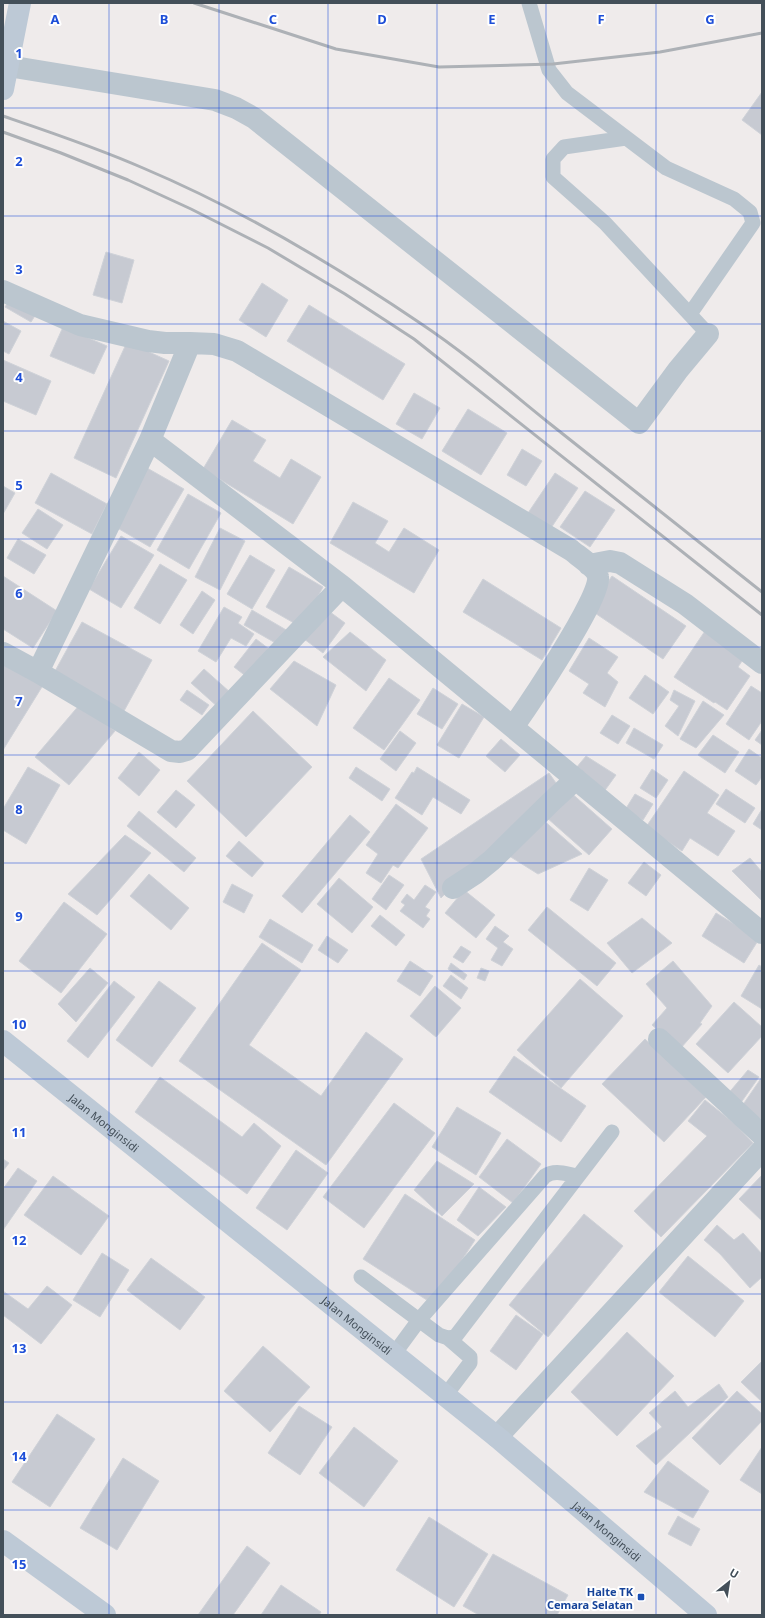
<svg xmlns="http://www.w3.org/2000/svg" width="765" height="1618" viewBox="0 0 765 1618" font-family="'Noto Sans',sans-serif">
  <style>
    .building { fill: #c7cad2; stroke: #cfd2d8 }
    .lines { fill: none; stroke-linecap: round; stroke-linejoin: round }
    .lane { stroke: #bbc6cf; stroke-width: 15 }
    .street { stroke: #bbc6cf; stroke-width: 22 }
    .secondary { stroke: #bdc9d6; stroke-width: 22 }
    .rail { stroke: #adb1b6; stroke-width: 3 }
    .grid { fill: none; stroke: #1d4ed8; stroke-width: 1; stroke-opacity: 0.55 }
    .transit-dot { fill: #1a4fb4; stroke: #fff; stroke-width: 1.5 }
    .labels { text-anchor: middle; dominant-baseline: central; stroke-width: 4; stroke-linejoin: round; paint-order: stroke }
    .street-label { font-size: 11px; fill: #434f59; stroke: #fff }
    .transit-label { font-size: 11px; font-weight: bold; fill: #164399; stroke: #fff; text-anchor: end }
    .grid-label { font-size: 13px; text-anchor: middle; font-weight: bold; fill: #1d4ed8; stroke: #fff; stroke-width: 4; stroke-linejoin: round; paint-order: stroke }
  </style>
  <rect width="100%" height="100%" fill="#efebeb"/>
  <path class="building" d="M 762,92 L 762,135 L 742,120 Z
    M 106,252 L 134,260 L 122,303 L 93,295 Z
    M 262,283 L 288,300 L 266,337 L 239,320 Z
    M 12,296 L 38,311 L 31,322 L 5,307 Z
    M 309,305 L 405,364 L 383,400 L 287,341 Z
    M 3,321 L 21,331 L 9,354 L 3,351 Z
    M 63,327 L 107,346 L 94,374 L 50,356 Z
    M 127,342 L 169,361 L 116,478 L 74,458 Z
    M 3,360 L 51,381 L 36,415 L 3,401 Z
    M 414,393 L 440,408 L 422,439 L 396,424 Z
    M 468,409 L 507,433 L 481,475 L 442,451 Z
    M 232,420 L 266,440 L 253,461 L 280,478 L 291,459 L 321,477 L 293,524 L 203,469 Z
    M 522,449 L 542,461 L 526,486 L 507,475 Z
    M 147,468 L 184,489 L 150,547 L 114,526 Z
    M 51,473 L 107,504 L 92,534 L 35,503 Z
    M 555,473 L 578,488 L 551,528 L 528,513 Z
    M 3,486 L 15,493 L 3,514 Z
    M 585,491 L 615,510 L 590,547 L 560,527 Z
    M 188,494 L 221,513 L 189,569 L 157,550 Z
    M 353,502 L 388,521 L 375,543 L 389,552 L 404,528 L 439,550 L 414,593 L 330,543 Z
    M 38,509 L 63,525 L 47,549 L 22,533 Z
    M 220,528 L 245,541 L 220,590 L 195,577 Z
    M 121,536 L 154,555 L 121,608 L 89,589 Z
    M 18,539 L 46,555 L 34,574 L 7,558 Z
    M 250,555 L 275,570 L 252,609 L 227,594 Z
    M 160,564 L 187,580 L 160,624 L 134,608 Z
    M 289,567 L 323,587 L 301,627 L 266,607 Z
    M 3,576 L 57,611 L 33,648 L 3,629 Z
    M 612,576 L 686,626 L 663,659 L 589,609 Z
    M 483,579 L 561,628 L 542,660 L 463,612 Z
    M 202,591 L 215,600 L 193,634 L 180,625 Z
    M 224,607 L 242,617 L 238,623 L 254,634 L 246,646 L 231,638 L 216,662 L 198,651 Z
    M 326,609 L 345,623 L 323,653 L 304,639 Z
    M 252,610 L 288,631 L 279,645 L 244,625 Z
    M 82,622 L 152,660 L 124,711 L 54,673 Z
    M 707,628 L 746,655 L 738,667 L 750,676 L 727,710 L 715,702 L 714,703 L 674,677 Z
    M 350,632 L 386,660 L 366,691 L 323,657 Z
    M 589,638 L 618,657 L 607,673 L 618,682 L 605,707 L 583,693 L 589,684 L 569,671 Z
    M 256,639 L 273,652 L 251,680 L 234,667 Z
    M 294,661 L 336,685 L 317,726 L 270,689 Z
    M 3,665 L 45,682 L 3,750 Z
    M 204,669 L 231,693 L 219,708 L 191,683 Z
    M 645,675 L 669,692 L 653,714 L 629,698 Z
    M 389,678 L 420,700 L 384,750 L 353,728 Z
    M 751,686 L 762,693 L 762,721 L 749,740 L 726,724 Z
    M 433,688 L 458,704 L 442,729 L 417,714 Z
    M 187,690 L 209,705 L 202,715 L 180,700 Z
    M 674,690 L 695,701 L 678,736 L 665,726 L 679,706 L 670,700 Z
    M 703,701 L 724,715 L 696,748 L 680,739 Z
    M 81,703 L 115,731 L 69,785 L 35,757 Z
    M 462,704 L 484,717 L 459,758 L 437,745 Z
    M 253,711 L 312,767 L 246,837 L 187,781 Z
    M 612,715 L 630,726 L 618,744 L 600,733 Z
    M 634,728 L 663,745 L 654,759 L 626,743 Z
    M 762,730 L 762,745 L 755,740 Z
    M 400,731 L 416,743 L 396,771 L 380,759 Z
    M 713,735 L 739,752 L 725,773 L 698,755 Z
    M 501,739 L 520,755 L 505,772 L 486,756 Z
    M 749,749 L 762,758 L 762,777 L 756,785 L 735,771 Z
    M 139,752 L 160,770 L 139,796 L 118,778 Z
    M 586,756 L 616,775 L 603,793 L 576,768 Z
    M 28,767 L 60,785 L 26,844 L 3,830 L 3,809 Z
    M 356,767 L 390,789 L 382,801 L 349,778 Z
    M 417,767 L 470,800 L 461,814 L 433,797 L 422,815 L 395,798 L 412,772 L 414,773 Z
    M 652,769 L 668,780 L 656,798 L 640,788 Z
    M 684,771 L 719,795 L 707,813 L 735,831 L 718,856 L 690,838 L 682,851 L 646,827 Z
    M 549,773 L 556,783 L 441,898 L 421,859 Z
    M 726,789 L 755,808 L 745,823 L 716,804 Z
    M 176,790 L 195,805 L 176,828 L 157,812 Z
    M 569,791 L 612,829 L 589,855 L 546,817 Z
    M 635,794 L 653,804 L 643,820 L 625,810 Z
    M 396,804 L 428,828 L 398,868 L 393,865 L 381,883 L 366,873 L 378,854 L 366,845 Z
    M 762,809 L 762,830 L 753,824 Z
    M 139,811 L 196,858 L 184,872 L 127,826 Z
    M 350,815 L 370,832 L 302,913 L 282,896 Z
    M 542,819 L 582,854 L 538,874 L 506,854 Z
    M 125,835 L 151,853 L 97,915 L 68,894 Z
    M 239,841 L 264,863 L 252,877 L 226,856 Z
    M 750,858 L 762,872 L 762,901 L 732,871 Z
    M 644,862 L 661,875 L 646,896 L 628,883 Z
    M 589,868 L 608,880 L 588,911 L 570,900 Z
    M 149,874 L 189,908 L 171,930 L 130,896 Z
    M 389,875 L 404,885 L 386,910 L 372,899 Z
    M 339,878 L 373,907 L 352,933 L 317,904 Z
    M 232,884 L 253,895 L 244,913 L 223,902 Z
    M 425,885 L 436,892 L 425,907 L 430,910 L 426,916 L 430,919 L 423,928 L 400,911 L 405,905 L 401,902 L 407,894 L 414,900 Z
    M 464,890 L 495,915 L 476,938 L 445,913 Z
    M 64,902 L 107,934 L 61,993 L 19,961 Z
    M 547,907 L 616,963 L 597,986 L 528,930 Z
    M 716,913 L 759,939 L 744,963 L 702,936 Z
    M 380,915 L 405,935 L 396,946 L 371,926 Z
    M 642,918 L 672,943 L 632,973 L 607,943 Z
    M 270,919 L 313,945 L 302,963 L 259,937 Z
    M 495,926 L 509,936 L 503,942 L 513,949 L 502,966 L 491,960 L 498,948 L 486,939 Z
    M 327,936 L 348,950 L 338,963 L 318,950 Z
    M 262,943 L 301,970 L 249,1045 L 321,1096 L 366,1032 L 403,1059 L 326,1165 L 179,1061 Z
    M 461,946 L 471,952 L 463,963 L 453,957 Z
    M 410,961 L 433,976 L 420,996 L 397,981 Z
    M 673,961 L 712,1006 L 700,1023 L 702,1024 L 680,1049 L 652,1025 L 667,1008 L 646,984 Z
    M 451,963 L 467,975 L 464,980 L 448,969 Z
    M 759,965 L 762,967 L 762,1009 L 741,996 Z
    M 90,968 L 108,983 L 76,1022 L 58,1004 Z
    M 481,968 L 489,971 L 485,981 L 477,978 Z
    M 451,975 L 468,988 L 461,999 L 443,986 Z
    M 580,979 L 623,1016 L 561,1088 L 517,1050 Z
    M 114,981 L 135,997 L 88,1058 L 67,1041 Z
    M 159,981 L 196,1008 L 152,1067 L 116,1040 Z
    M 435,986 L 461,1008 L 436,1037 L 410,1016 Z
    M 734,1002 L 762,1027 L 762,1036 L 728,1073 L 696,1044 Z
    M 645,1039 L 706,1097 L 664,1142 L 602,1084 Z
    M 514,1056 L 586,1106 L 561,1142 L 489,1092 Z
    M 748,1070 L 759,1077 L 740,1104 L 727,1095 Z
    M 160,1077 L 242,1137 L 254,1123 L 281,1146 L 247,1194 L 135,1112 Z
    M 762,1077 L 762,1120 L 742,1106 Z
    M 705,1100 L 734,1123 L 753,1143 L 661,1237 L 634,1211 L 707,1136 L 688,1121 Z
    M 394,1103 L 435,1133 L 364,1228 L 323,1197 Z
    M 457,1107 L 501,1133 L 476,1175 L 432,1147 Z
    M 507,1139 L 541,1164 L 513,1203 L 479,1177 Z
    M 296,1150 L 328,1173 L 287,1230 L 256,1208 Z
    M 3,1159 L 9,1163 L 3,1171 Z
    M 437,1161 L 474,1184 L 442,1216 L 414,1190 Z
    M 18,1168 L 37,1181 L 3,1230 L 3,1189 Z
    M 762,1175 L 762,1221 L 739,1199 Z
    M 53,1176 L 109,1216 L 81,1255 L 24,1215 Z
    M 479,1187 L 506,1207 L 478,1236 L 457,1220 Z
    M 405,1194 L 475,1240 L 433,1304 L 363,1259 Z
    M 584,1214 L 623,1246 L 548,1337 L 509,1305 Z
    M 717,1225 L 734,1240 L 743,1233 L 762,1254 L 762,1277 L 750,1288 L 720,1254 L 704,1240 Z
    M 102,1253 L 129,1270 L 100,1317 L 73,1300 Z
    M 688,1256 L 744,1301 L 715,1337 L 659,1292 Z
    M 151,1258 L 205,1297 L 180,1330 L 127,1290 Z
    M 47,1286 L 72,1305 L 41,1344 L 3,1315 L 3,1291 L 28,1309 Z
    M 516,1315 L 543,1334 L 516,1370 L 490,1351 Z
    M 627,1332 L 674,1376 L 617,1436 L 571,1392 Z
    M 263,1346 L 310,1387 L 270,1432 L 224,1391 Z
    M 761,1362 L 762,1364 L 762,1402 L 741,1382 Z
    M 719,1384 L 728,1397 L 656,1465 L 636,1446 L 662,1427 L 649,1413 L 675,1391 L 688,1407 Z
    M 737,1391 L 762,1414 L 762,1421 L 720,1465 L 692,1438 Z
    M 299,1406 L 332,1427 L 300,1475 L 268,1453 Z
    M 57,1414 L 95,1439 L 50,1507 L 12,1482 Z
    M 354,1427 L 398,1461 L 364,1507 L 319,1473 Z
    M 762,1447 L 762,1494 L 740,1480 Z
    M 123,1458 L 159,1481 L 117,1550 L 80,1528 Z
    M 668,1461 L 709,1491 L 693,1518 L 644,1492 Z
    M 678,1516 L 700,1529 L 691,1546 L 668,1534 Z
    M 429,1517 L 488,1554 L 454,1607 L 396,1570 Z
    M 247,1546 L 270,1563 L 233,1615 L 198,1615 Z
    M 493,1554 L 568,1595 L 557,1615 L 479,1615 L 463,1606 Z
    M 281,1585 L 321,1612 L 319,1615 L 261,1615 Z"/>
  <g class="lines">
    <path class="lane" d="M 529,3 L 549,70 L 567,93 L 666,168 L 734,199 L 750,212 L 753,223 L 690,314
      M 626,138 L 564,147 L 553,159 L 553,177 L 605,223 L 708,334
      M 361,1277 L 439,1335 L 448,1338 L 455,1337 L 612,1132
      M 394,1354 L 419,1320 L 545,1176 C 555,1169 566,1174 578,1176
      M 445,1396 L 470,1363 L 470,1357 L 448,1338"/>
    <path class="street" d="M 8,66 L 215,100 L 236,108 L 254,118 L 639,423 L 678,370 L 708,334
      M 3,291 L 80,325 L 148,341 L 165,343 L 190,343 L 150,440 L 342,586 L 762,933
      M 190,343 L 214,344 L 237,351 L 571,550 C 578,556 597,568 598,577 C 602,596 528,706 513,727
      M 589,565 L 610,561 L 620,563 L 685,604 L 762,663
      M 3,653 L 38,672 L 171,751 L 180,752 L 187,750 L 342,586
      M 38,672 L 150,440
      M 453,888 L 476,873 L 492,860 L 552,801 L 576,779
      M 659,1039 L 762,1135
      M 497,1437 L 762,1150"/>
    <g class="secondary">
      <path d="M 3,89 L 20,3"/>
      <path id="s1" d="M 3,1041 L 497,1437 L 706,1615"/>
      <path d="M 3,1541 L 105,1615"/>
    </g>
    <path class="rail" d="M 194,3 L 336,49 L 439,67 L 553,64 L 660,52 L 762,33
      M 3,116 C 50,132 98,148 143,168 C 240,209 333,264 420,323 C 465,353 507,389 549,423 C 620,479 691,536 762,592
      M 3,132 L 61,153 L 128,180 L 191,209 L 268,248 L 345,294 L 414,339 L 762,615"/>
  </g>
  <path class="grid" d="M 109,3 L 109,1615M 219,3 L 219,1615M 328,3 L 328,1615M 437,3 L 437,1615M 546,3 L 546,1615M 656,3 L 656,1615M 3,108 L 762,108M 3,216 L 762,216M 3,324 L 762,324M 3,431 L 762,431M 3,539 L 762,539M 3,647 L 762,647M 3,755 L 762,755M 3,863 L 762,863M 3,971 L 762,971M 3,1079 L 762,1079M 3,1187 L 762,1187M 3,1294 L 762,1294M 3,1402 L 762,1402M 3,1510 L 762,1510"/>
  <rect class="transit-dot" x="637" y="1593" width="8" height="8" rx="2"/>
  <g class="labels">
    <g class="street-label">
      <text stroke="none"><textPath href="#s1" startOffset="130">Jalan Monginsidi</textPath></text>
      <text stroke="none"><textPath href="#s1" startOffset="454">Jalan Monginsidi</textPath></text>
      <text stroke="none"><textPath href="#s1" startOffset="778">Jalan Monginsidi</textPath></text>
    </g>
    <g class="transit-label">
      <text x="633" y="1591">Halte TK<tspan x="633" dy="13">Cemara Selatan</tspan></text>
    </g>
  </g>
  <g class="grid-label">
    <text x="55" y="24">A</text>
    <text x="164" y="24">B</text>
    <text x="273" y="24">C</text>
    <text x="382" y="24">D</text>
    <text x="492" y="24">E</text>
    <text x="601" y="24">F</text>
    <text x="710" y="24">G</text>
    <text x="19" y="58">1</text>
    <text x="19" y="166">2</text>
    <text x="19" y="274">3</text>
    <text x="19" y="382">4</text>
    <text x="19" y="490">5</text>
    <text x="19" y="598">6</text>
    <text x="19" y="706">7</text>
    <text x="19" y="814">8</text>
    <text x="19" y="921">9</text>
    <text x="19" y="1029">10</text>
    <text x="19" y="1137">11</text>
    <text x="19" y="1245">12</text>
    <text x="19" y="1353">13</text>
    <text x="19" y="1461">14</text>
    <text x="19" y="1569">15</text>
  </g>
  <rect width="765" height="1618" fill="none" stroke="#434f59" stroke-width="8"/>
  <g transform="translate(729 1582) rotate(30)" stroke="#ffffff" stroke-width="3" paint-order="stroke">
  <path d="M0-3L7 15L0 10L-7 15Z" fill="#434f59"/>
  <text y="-6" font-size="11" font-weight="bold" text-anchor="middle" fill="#434f59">U</text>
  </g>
</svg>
